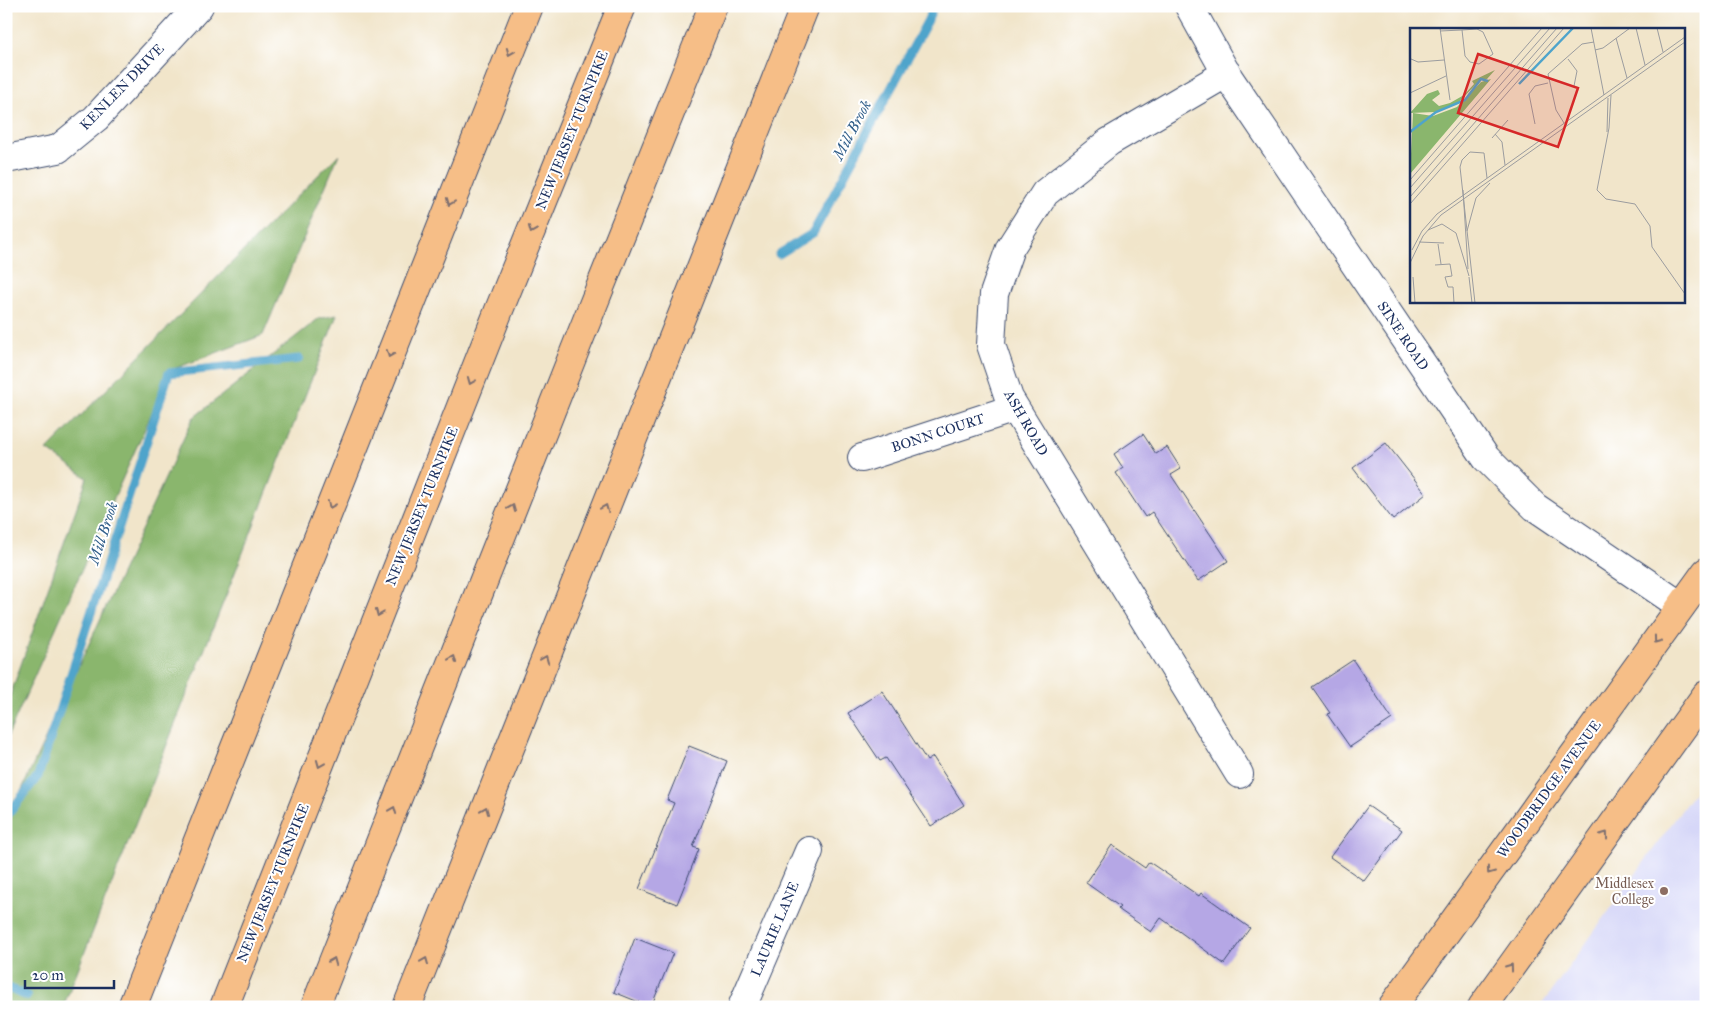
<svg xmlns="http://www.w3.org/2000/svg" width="1712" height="1013" viewBox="0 0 1712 1013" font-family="'IM FELL Great Primer',serif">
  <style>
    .built { fill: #d6d7f8 }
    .forest { fill: #8ab66d; stroke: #527266 }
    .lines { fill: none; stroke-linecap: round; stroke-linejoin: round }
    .stream { stroke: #4fa4cb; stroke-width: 9 }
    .building { fill: #b5a7e5 }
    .minor-casing { stroke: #3b4a6e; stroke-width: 30 }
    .major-casing { stroke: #3b4a6e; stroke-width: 30 }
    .highway-casing { stroke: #3b4a6e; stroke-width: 30 }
    .minor { stroke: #fff; stroke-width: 28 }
    .major { stroke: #f6be87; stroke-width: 28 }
    .highway { stroke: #f6be87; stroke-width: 28 }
    .oneway { stroke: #7e6f70 }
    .education-dot { fill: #8d6e63; stroke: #fff; stroke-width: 2 }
    .labels { text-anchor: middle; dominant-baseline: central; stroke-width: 4; stroke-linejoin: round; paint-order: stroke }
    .street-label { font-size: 14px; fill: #1b2f5e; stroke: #fff }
    .education-label { font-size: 14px; fill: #785e54; stroke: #fff; text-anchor: end }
    .water-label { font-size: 15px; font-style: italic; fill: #305e8a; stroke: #fff }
    .inset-river { fill: none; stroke: #4fa4cb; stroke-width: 2.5 }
    .inset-road { fill: none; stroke: #9b9c9f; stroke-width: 1 }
    .view { fill: #d62828; fill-opacity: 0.15; stroke: #d62828; stroke-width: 2.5 }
    .inset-edge { fill: none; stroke: #1b2f5e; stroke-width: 2.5 }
  </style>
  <rect width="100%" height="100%" fill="#fff"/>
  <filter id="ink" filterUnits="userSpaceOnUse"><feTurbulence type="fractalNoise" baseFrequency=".02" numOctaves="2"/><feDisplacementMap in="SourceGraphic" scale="10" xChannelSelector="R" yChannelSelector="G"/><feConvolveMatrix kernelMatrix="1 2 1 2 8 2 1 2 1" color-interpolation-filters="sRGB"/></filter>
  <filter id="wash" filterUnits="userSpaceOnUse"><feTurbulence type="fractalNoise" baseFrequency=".0096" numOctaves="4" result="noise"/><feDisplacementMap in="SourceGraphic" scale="20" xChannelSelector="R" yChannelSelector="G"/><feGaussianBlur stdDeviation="1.12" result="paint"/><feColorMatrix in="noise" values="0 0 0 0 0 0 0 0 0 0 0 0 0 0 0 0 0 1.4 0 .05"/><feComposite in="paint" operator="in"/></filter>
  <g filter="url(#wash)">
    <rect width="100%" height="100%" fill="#f1e5ca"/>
    <path class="built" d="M 1706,776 L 1706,1007 L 1540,1007 Z"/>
    <path class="forest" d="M 339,154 L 263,335 L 171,370 L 6,740 L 6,707 L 87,478 L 47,450 Z
      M 337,315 L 63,1007 L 6,1007 L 6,824 L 193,418 L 318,319 Z"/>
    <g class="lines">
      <path class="stream" d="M 779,254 L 813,233 L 928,20 L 933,6
        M 6,817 L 38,776 L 169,373 L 299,359
        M 6,987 L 27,996"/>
    </g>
    <g id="blocks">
      <path class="building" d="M 1143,434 L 1156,454 L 1167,447 L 1181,469 L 1171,475 L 1228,561 L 1198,581 L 1152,512 L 1145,517 L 1116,473 L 1123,468 L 1114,454 Z
        M 1386,443 L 1426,494 L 1393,520 L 1353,468 Z
        M 1353,660 L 1392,719 L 1350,747 L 1327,714 L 1330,713 L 1312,687 Z
        M 882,691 L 927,761 L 933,757 L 964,805 L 931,826 L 886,758 L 880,761 L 848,713 Z
        M 689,746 L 727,761 L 693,847 L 699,849 L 677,904 L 639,889 L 674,803 L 667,800 Z
        M 1368,806 L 1402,830 L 1364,881 L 1330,857 Z
        M 1112,845 L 1145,868 L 1149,862 L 1199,896 L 1201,893 L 1250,928 L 1224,964 L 1161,918 L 1151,932 L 1118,909 L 1120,907 L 1086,883 Z
        M 635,938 L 673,953 L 651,1007 L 614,992 Z"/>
    </g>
  </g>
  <g filter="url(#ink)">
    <use href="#blocks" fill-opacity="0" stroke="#3b4a6e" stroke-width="1"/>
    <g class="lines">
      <defs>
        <path id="minor" d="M 1189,6 L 1229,78 L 1486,458 L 1535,507 L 1681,606
          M 1227,73 L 1109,142 L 1045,193 L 1010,248 L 994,294 L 991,345 L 1009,398 L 1239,774
          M 6,159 L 58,149 L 96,118 L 199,6
          M 862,458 L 1015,408
          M 742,1007 L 809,851"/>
        <path id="major" d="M 1392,1007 L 1706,572
          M 1482,1007 L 1706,695"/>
        <path id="highway" d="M 132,1007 L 529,6
          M 224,1007 L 499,310 L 622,6
          M 315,1007 L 577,345 L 713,6
          M 407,1007 L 805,6"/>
      </defs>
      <use href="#minor" class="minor-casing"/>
      <use href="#major" class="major-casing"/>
      <use href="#highway" class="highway-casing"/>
      <use href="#minor" class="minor"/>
      <use href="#major" class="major"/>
      <use href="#highway" class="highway"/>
    </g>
    <defs><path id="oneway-chevron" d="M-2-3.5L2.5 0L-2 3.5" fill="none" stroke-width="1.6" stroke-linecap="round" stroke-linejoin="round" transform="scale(1.25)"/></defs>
    <g class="oneway">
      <use href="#oneway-chevron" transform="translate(510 52) rotate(112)"/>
      <use href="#oneway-chevron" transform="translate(450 202) rotate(112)"/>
      <use href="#oneway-chevron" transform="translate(532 230) rotate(112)"/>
      <use href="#oneway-chevron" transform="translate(390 354) rotate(112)"/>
      <use href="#oneway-chevron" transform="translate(471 381) rotate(112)"/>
      <use href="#oneway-chevron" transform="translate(331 505) rotate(112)"/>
      <use href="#oneway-chevron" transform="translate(512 508) rotate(-68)"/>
      <use href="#oneway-chevron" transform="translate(605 508) rotate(-68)"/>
      <use href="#oneway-chevron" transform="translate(379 613) rotate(112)"/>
      <use href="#oneway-chevron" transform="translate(1657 640) rotate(126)"/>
      <use href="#oneway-chevron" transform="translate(453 659) rotate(-68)"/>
      <use href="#oneway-chevron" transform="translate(545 659) rotate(-68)"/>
      <use href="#oneway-chevron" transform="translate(320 764) rotate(112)"/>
      <use href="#oneway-chevron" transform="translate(393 810) rotate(-68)"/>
      <use href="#oneway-chevron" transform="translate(485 810) rotate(-68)"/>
      <use href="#oneway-chevron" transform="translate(1605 835) rotate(-54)"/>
      <use href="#oneway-chevron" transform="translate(1490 871) rotate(126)"/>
      <use href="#oneway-chevron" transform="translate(333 961) rotate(-68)"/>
      <use href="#oneway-chevron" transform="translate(425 961) rotate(-68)"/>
      <use href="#oneway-chevron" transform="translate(1510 967) rotate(-54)"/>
    </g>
  </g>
  <circle class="education-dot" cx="1664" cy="891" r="5"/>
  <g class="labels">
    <g class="street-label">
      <text transform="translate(122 87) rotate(-46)">KENLEN DRIVE</text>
      <text transform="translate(572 130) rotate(-68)">NEW JERSEY TURNPIKE</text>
      <text transform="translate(1403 336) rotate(56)">SINE ROAD</text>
      <text transform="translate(1026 423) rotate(60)">ASH ROAD</text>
      <text transform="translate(938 433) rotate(-18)">BONN COURT</text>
      <text transform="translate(422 506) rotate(-68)">NEW JERSEY TURNPIKE</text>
      <text transform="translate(1549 789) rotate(-54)">WOODBRIDGE AVENUE</text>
      <text transform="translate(273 883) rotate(-68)">NEW JERSEY TURNPIKE</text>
      <text transform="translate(775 929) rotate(-67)">LAURIE LANE</text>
    </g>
    <g class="education-label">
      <text x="1654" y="883">Middlesex<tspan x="1654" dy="16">College</tspan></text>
    </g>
    <g class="water-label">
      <text transform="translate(852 130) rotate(-62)">Mill Brook</text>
      <text transform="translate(103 533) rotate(-72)">Mill Brook</text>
    </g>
  </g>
  <g transform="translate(1410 28)">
    <rect width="275" height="275" fill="#f1e5ca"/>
    <path d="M 85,42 L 77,51 L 71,51 L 48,75 L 25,84 L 0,85 L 17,66 L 28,62 L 30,66 L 22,72 L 29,78 L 40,75 L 54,67 L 64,56 L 62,53 ZM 81,51 L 0,146 L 3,85 L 23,88 L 47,79 L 71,54 Z" fill="#8ab66d"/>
    <path class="inset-river" d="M 109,56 L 163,0M 0,104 L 26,84 L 55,72 L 71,51 L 78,53"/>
    <path class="inset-road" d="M 30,0 L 40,72M 181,0 L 194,67M 226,0 L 235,37M 247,0 L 253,24M 67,1 L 73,4 L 83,26 L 69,36 L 60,34 L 55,28 L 52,2 ZM 30,3 L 52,2M 206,10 L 217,50M 185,22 L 193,20 L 220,0M 1,31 L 8,34 L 34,32M 158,31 L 167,43 L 164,58M 0,65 L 36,48M 201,67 L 199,100 L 187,162 L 196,171 L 225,176 L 240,198 L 242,219 L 275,266M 154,95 L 146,82 L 138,46 L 172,16 L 184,14M 125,96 L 119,66 L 125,58 L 138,55M 197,104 L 198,70M 85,106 L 92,114 L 95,137M 82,110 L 98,92M 0,152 L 132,0M 0,160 L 140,0M 53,162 L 58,241M 0,169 L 147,0M 0,176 L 154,0M 18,202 L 32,196 L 46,205 L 59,248M 57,203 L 66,170 L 80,155M 9,214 L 34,215M 28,216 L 31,236M 2,222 L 12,203 L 27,186 L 275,9M 0,235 L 13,208 L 31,187 L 275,14M 25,237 L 40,236 L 42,248 L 35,249 L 38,259 L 43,259 L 44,275M 3,249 L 5,275M 59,249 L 62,275M 65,275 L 50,139 L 52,132 L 60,124 L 74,125 L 77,150"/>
    <path class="view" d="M 68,26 L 168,60 L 148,119 L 48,85 Z"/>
    <rect width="275" height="275" class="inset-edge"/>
  </g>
  <rect width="1712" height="1013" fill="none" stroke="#fff" stroke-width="25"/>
  <path d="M25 980v8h89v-8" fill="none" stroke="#1b2f5e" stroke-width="2.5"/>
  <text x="32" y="980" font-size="15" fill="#1b2f5e" stroke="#ffffff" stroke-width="4" paint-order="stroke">20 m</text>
</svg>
